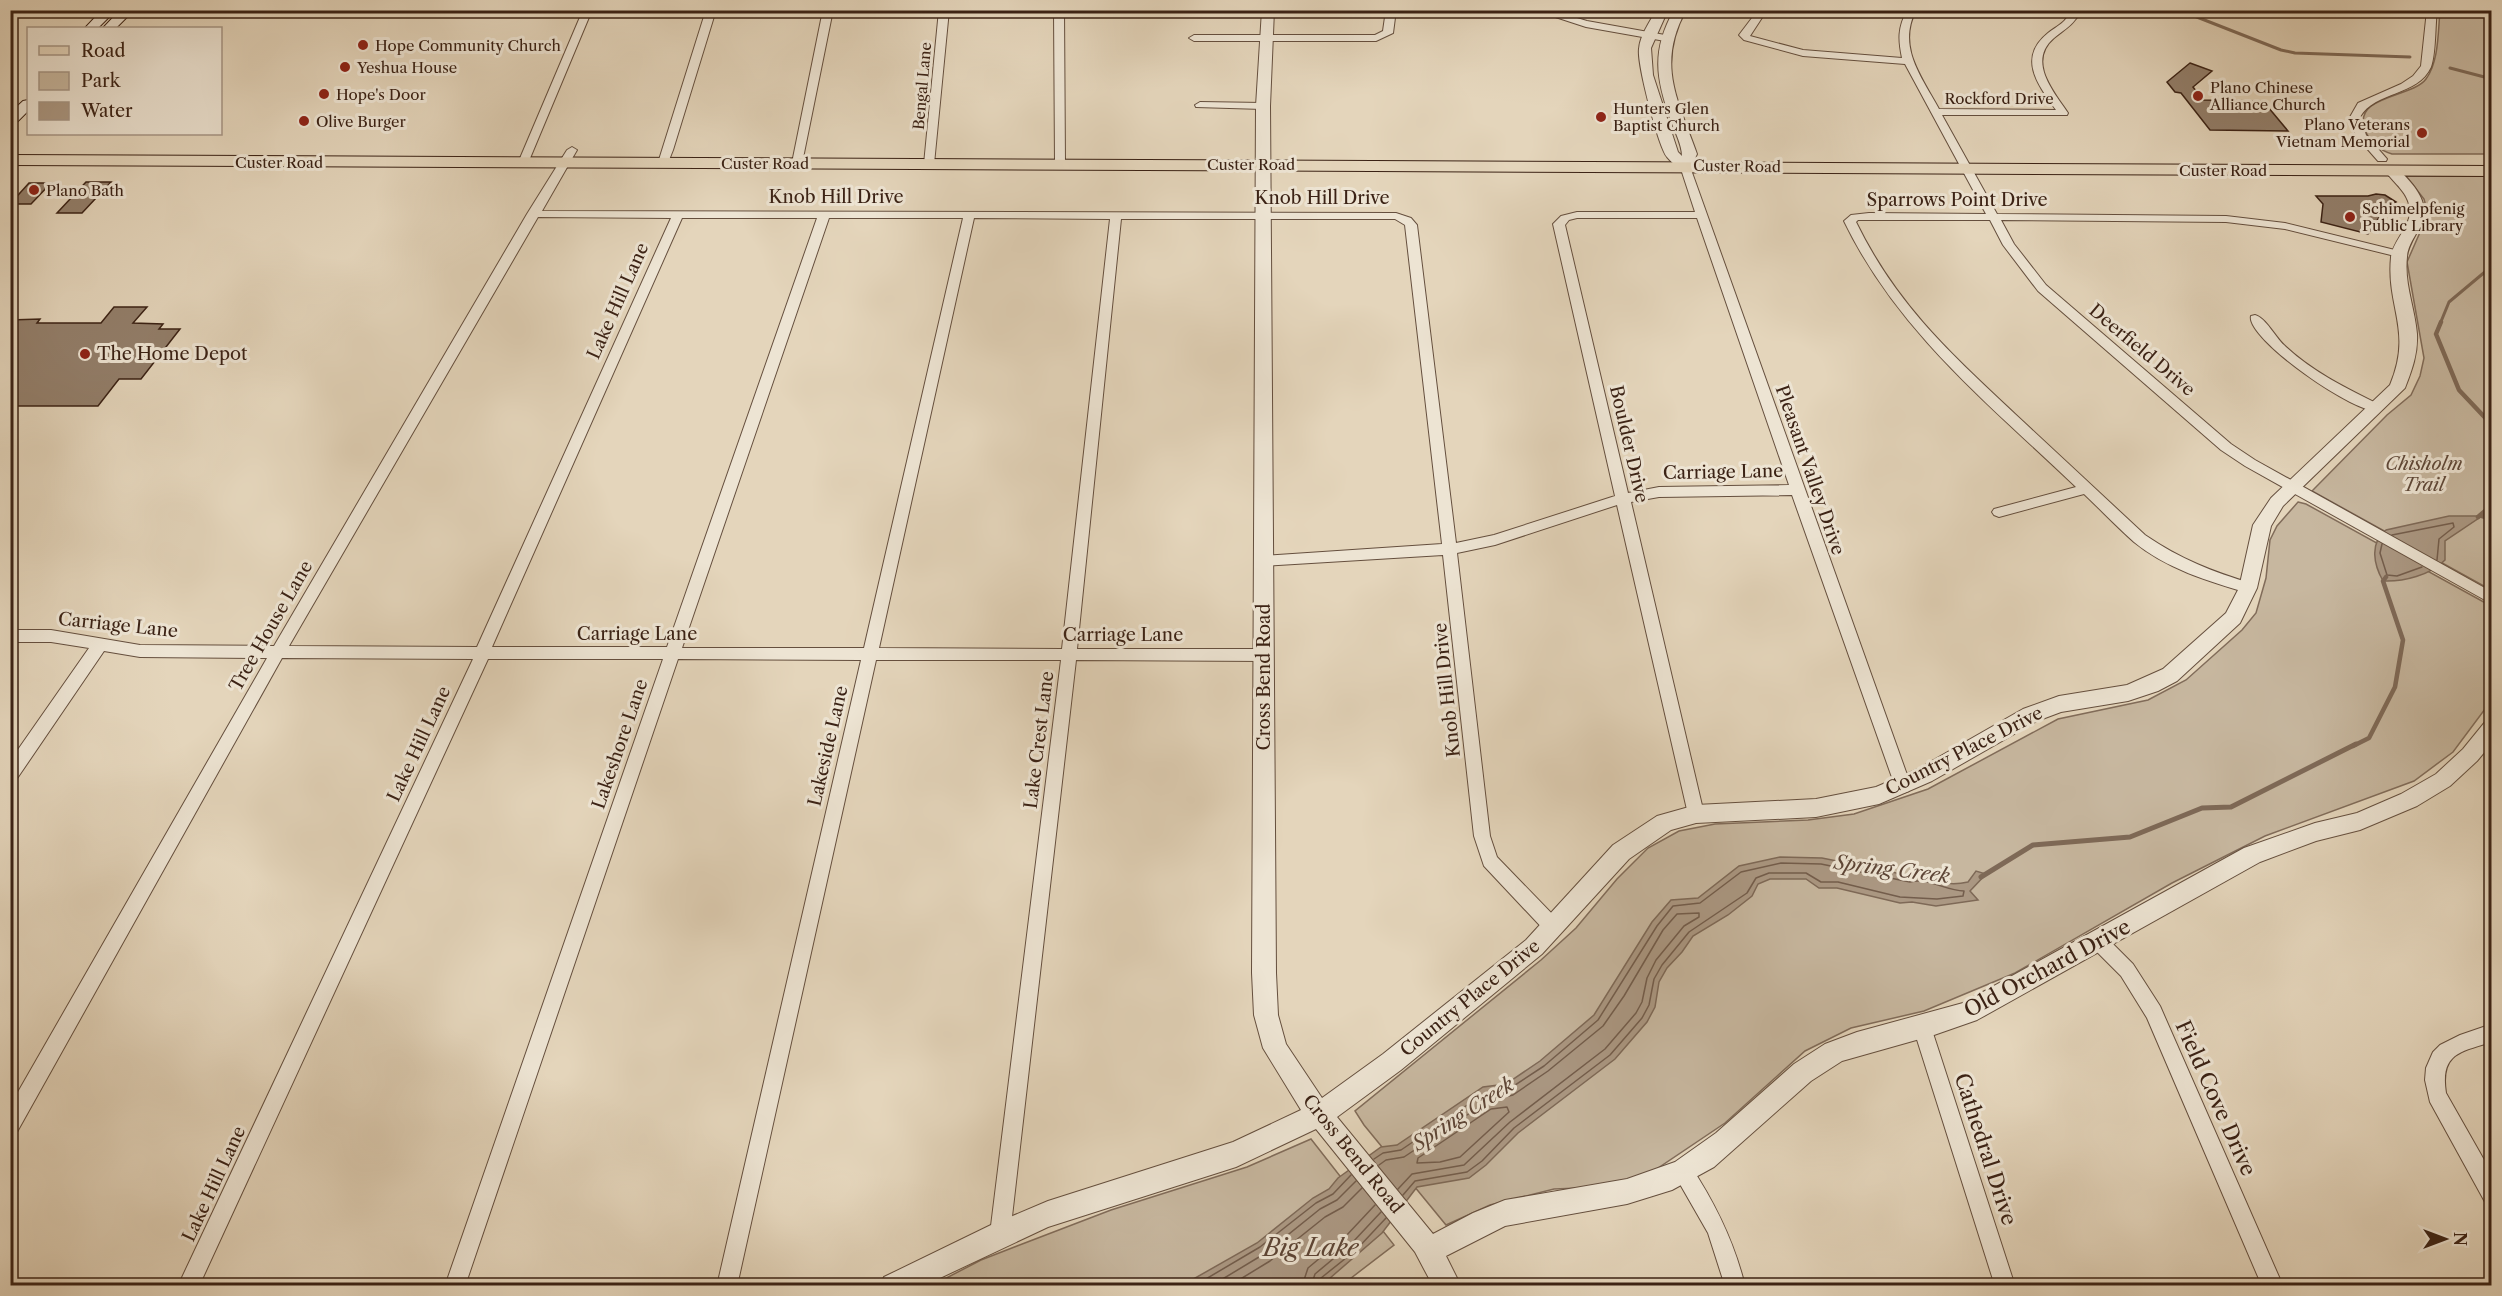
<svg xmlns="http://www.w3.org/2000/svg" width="2502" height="1296" viewBox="0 0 2502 1296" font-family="'Libre Caslon Text',serif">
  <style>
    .green { fill: #c7b79f; stroke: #816c5a; stroke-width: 1.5 }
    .water { fill: #ab9883; stroke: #7e6957; stroke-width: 1.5 }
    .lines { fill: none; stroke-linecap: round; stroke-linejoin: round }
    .shore { stroke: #735d4c; stroke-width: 1.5 }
    .stream-far2 { stroke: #7e6957; stroke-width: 3 }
    .stream-far1 { stroke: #7e6957; stroke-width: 4.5 }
    .stream { stroke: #7e6957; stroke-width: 5 }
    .building { fill: #937f6b; stroke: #3b2215; stroke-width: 1.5 }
    .minor-casing { stroke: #654f3e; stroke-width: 2 }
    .tertiary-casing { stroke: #654f3e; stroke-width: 2 }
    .secondary-casing { stroke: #3b2215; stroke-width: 2 }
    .primary-casing { stroke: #3b2215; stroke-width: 2 }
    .minor { fill: #ede4d3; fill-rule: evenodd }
    .tertiary { fill: #ede4d3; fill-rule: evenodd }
    .secondary { fill: #ede4d3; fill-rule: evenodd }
    .primary { fill: #e4d5bb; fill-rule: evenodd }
    .poi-dot { fill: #8f2418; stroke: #ede4d3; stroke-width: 2 }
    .labels { text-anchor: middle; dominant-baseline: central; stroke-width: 6; stroke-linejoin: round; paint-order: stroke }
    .far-poi-label { font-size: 15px; fill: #3b2215; stroke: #ede4d3; text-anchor: start }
    .far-street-label { font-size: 15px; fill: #3b2215; stroke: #ede4d3 }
    .street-label { font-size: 18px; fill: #3b2215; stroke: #ede4d3 }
    .poi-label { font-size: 18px; fill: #3b2215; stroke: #ede4d3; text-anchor: start }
    .park-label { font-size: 18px; font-style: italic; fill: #5e4738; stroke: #ede4d3 }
    .water-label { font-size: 20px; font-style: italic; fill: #5d4536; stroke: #ede4d3 }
    .near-street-label { font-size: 21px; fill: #3b2215; stroke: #ede4d3 }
    .near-water-label { font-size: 24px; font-style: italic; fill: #5d4536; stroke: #ede4d3 }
  </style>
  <rect width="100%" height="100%" fill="#e4d5bb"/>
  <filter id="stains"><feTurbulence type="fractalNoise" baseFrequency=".00333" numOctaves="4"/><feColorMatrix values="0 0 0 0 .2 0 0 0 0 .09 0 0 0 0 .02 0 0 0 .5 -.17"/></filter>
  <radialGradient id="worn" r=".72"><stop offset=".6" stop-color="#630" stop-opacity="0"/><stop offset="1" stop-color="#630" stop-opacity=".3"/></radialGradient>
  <path class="green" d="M 2440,11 L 2491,11 L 2491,154 L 2392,154 C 2379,150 2370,143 2365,130 C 2352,95 2412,98 2426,79 C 2439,62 2438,31 2440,11 Z
    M 2406,176 L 2491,176 L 2491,590 L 2312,491 L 2387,415 L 2411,395 L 2420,376 L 2424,358 L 2407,262 L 2428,214 L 2424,199 Z
    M 2298,502 L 2306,504 L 2491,606 L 2491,701 L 2453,752 L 2414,781 L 2265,836 L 2172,883 L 2015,973 L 1924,1011 L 1851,1028 L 1805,1051 L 1725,1123 L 1655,1170 L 1605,1187 L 1554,1189 L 1490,1205 L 1446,1225 L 1364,1125 L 1355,1111 L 1541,960 L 1576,928 L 1617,879 L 1648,848 L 1679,831 L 1715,824 L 1808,820 L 1854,814 L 1928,789 L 2058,719 L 2148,700 L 2186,680 L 2242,630 L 2256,613 L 2266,578 L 2270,540 L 2277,526 Z
    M 1311,1139 L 1394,1245 L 1342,1285 L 931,1286 L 981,1260 L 1017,1246 L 1111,1210 L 1247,1167 Z"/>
  <path class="water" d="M 2449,516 L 2482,516 L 2445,541 L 2445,560 C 2431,575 2403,582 2383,581 C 2374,565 2369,543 2386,530 Z
    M 1780,857 L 1822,858 L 1911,876 L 1916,870 C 1930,883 1951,886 1968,882 L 1976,871 L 1986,874 L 1970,891 L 1978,900 L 1936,906 L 1912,902 L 1900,903 L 1837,888 L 1819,888 L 1806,879 L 1770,879 L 1758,884 L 1752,896 L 1728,915 L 1693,936 L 1682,952 L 1667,968 L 1659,982 L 1655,1007 L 1647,1022 L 1615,1059 L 1518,1133 L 1486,1165 L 1469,1178 L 1417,1187 L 1382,1233 L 1322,1285 L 1181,1286 L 1257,1243 L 1313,1198 L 1329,1189 L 1338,1178 L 1381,1147 L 1397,1145 L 1483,1087 L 1506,1084 L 1540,1061 L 1594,1015 L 1652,922 L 1671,900 L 1698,898 L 1739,866 Z"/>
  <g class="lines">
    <path class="shore" d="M 2392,535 L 2453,523 L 2454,527 L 2439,539 L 2437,560
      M 2382,544 L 2380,553 L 2387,575 L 2397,576 L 2422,567
      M 1507,1107 L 1509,1112 L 1460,1157 L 1440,1162 L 1417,1163 L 1418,1158 L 1491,1109 Z
      M 1374,1159 L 1383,1153 L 1401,1150 L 1485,1093 L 1509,1089 L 1544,1066 L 1598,1020 L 1657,926 L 1673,906 L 1700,903 L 1741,872 L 1781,863 L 1821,864 L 1910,882 C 1927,877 1946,891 1964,891 L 1963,896 L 1937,899 L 1900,897 L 1838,882 L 1821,882 L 1806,873 L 1769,873 L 1756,878 L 1747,893 L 1689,932 L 1662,965 L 1654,979 L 1649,1005 L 1642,1018 L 1610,1055 L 1514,1128 L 1482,1161 L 1467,1172 L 1415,1181 L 1403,1195
      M 1379,1165 L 1386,1160 L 1404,1157 L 1488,1101 L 1513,1095 L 1548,1071 L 1603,1026 L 1624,996 L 1663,930 L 1677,914 L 1699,913 L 1699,917 L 1684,926 L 1656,960 L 1647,978 L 1642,1002 L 1636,1013 L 1605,1049 L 1510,1122 L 1464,1165 L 1412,1174 L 1398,1189
      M 1194,1286 L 1260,1247 L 1316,1203 L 1333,1194 L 1351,1175
      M 1211,1286 L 1264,1254 L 1320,1209 L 1337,1200 L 1356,1181
      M 1229,1286 L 1270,1261 L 1325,1217 L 1343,1207 L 1362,1188
      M 1302,1286 L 1308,1268 L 1345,1237 L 1375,1205
      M 1311,1286 L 1315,1274 L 1351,1244 L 1381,1212
      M 1319,1286 L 1321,1278 L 1356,1250 L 1386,1218"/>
    <path class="stream-far2" d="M 2179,10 L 2281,50 L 2295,53 L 2410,57
      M 2450,68 L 2492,79
      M 2440,324 L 2449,302 L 2492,266"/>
    <path class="stream-far1" d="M 2441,322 L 2436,334 L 2459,390 L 2492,425
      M 2482,516 L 2492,519
      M 2478,517 L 2492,505
      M 2353,746 L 2369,738 L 2395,687 L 2403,640 L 2383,581 L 2386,577"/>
    <path class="stream" d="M 1981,877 L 2033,845 L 2130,837 L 2202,808 L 2231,807 L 2356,744"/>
  </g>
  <path class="building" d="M 2190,63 L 2212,71 L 2193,87 L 2203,100 L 2263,101 L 2288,131 L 2210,130 L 2181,93 L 2175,92 L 2167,82 Z
    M 86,182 L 111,182 L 82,213 L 57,213 Z
    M 29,183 L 51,183 L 31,204 L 10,204 Z
    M 2376,194 L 2385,195 L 2396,202 L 2386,207 L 2368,234 L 2321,222 L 2323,204 L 2316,196 L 2368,196 Z
    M 114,307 L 147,307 L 133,323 L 163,324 L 159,329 L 180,329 L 141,379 L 119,379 L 98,406 L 10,406 L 10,320 L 40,319 L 37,323 L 101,323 Z"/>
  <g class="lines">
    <defs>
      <path id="minor" d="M 583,10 L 592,10 L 528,163 L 523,166 L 519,165 L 518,163 Z
        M 706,10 L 716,10 L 673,150 L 667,165 L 659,165 L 658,163 Z
        M 823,10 L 833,10 L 802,163 L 797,166 L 792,163 Z
        M 939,10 L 949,10 L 934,164 L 929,167 L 924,164 Z
        M 1054,10 L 1064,10 L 1065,164 L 1060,167 L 1055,164 Z
        M 1386,10 L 1396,10 L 1393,33 L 1376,41 L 1194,41 L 1189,38 L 1194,35 L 1375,35 L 1383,31 Z
        M 1534,10 L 1550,10 L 1587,21 L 1665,35 L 1670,38 L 1665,41 L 1586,27 Z
        M 1758,10 L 1767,10 L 1750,36 L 1803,50 L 1902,58 C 1898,39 1898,28 1907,10 L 1916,10 C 1897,47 1921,76 1939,109 L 2056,110 C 2038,85 2017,58 2048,33 C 2057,26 2067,22 2071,10 L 2081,10 C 2075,24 2065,29 2054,38 C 2027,61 2053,91 2068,113 L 2067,115 L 1942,115 L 1997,214 L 2226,216 L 2285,223 L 2403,252 L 2405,254 L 2399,257 L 2285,229 L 2226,222 L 2001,220 L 2014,244 L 2046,285 L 2231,444 L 2255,460 L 2492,592 L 2492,604 L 2245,466 L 2221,450 L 2038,291 L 2003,245 L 1990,220 L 1858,220 L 1856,222 C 1896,304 1949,352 2015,414 C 2058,454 2102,495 2145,535 C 2182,560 2211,571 2253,584 L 2255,588 L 2248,593 C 2208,581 2167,569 2134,542 C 2117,527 2101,510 2084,494 L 1999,517 L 1994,515 L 1992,512 L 1994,509 L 2076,487 C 1989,404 1897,331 1844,221 L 1851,215 L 1869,213 L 1986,214 L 1905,64 L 1803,56 L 1744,40 L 1739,35 Z
        M 2277,10 L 2323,10 L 2304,16 Z
        M 2427,10 L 2437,10 C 2435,25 2436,54 2431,67 C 2418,96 2375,91 2360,117 L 2366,135 L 2387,159 L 2386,161 L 2378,161 L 2356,136 L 2350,117 L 2358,103 L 2401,84 L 2413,76 L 2421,66 Z
        M 1200,102 L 1263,103 L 1268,106 L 1263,109 L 1196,107 L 1195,105 Z
        M 572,147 L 577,150 L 542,211 L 1396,213 L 1411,218 L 1417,225 L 1456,543 L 1494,535 L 1615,496 L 1553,224 L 1561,216 L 1577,212 L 1695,212 L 1680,166 L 1681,164 L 1689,164 L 1911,786 L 1909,791 L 1903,793 L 1897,791 L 1895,786 L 1792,495 L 1659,497 L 1631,502 L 1704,814 L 1702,819 L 1696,821 L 1690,819 L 1688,814 L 1617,505 L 1495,545 L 1457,553 L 1490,836 L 1497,857 L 1559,921 L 1562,927 L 1559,933 L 1553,935 L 1547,933 L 1484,866 L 1474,836 L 1443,555 L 1263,566 L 1256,561 L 1263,556 L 1442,544 L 1405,225 L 1395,219 L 1121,219 L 1077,649 L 1265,649 L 1270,651 L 1273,655 L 1270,659 L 1265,661 L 1076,660 L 1010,1234 L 1007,1241 L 1000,1244 L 993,1241 L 990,1234 L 1061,660 L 876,660 L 737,1286 L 717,1286 L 861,660 L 678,659 L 465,1286 L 445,1286 L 663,659 L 488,659 L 199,1286 L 178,1286 L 473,659 L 282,658 L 17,1132 L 10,1134 L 10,1106 L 267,658 L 140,657 L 104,651 L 16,780 L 10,782 L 10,761 L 89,648 L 51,642 L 10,642 L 10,630 L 51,630 L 140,645 L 274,646 L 527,214 L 567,150 ZM 538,217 L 671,218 L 477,647 L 289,646 ZM 682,218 L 817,218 L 667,647 L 492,647 ZM 829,218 L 963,218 L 864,648 L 682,648 ZM 974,218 L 1110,219 L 1062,649 L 879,648 ZM 1577,218 L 1697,218 L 1789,485 L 1659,487 L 1628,493 L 1565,225 L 1569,220 Z
        M 2255,315 C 2266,318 2275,337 2284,345 C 2311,371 2346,388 2380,405 L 2381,408 L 2380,411 C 2358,417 2245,338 2251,316 Z
        M 2098,933 L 2104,935 L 2133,964 L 2160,1006 L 2283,1286 L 2262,1286 L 2147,1018 L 2121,976 L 2092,947 L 2089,941 L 2092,935 Z
        M 1922,1018 L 1928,1021 L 1931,1027 L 2015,1286 L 1995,1286 L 1913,1027 L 1916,1021 Z
        M 2492,1024 L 2492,1042 C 2459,1052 2440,1054 2446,1093 L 2492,1174 L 2492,1205 L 2485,1202 L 2430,1102 L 2425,1080 L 2426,1068 L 2433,1052 L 2440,1045 L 2460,1035 Z
        M 1683,1162 L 1690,1165 C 1715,1203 1734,1241 1745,1286 L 1725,1286 L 1708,1233 L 1673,1172 L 1676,1165 Z"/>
      <path id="tertiary" d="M 1262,10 L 1274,10 L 1270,106 L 1276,973 L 1278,1015 L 1286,1044 L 1322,1098 L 1383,1054 L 1526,940 L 1613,845 L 1657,816 L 1696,805 L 1816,799 L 1876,787 L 1918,769 L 2023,709 L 2059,696 L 2127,685 L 2163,669 L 2226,613 L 2239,588 L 2253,525 L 2271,498 L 2390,385 C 2413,330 2386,308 2391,257 C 2393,240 2411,227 2410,210 C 2409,193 2394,183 2385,171 L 2387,168 L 2397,168 C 2408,179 2423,193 2424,210 C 2425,227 2408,240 2407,257 C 2404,284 2415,308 2417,334 C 2418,354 2412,370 2405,388 L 2283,506 L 2271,526 L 2257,588 L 2240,623 L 2177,681 L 2158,691 L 2128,701 L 2061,712 L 2037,721 L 1932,781 L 1879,804 L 1816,817 L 1696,823 L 1671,830 L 1629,859 L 1542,954 L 1401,1070 L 1337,1117 L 1433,1234 L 1473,1213 L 1505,1200 L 1627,1179 L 1675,1162 L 1716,1133 L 1794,1064 L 1825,1044 L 1857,1032 L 1963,1003 L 2244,848 L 2315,823 L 2357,813 L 2401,794 L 2436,774 L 2463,749 L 2485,722 L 2492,720 L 2492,743 L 2477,761 L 2450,786 L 2417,806 L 2360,830 L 2316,841 L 2260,862 L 1977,1020 L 1934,1035 L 1842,1061 L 1811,1081 L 1714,1167 L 1672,1190 L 1627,1204 L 1505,1226 L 1446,1256 L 1461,1286 L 1433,1286 L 1415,1252 L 1316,1129 L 1236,1167 L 1048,1227 L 923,1286 L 880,1286 L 884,1277 L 991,1225 L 1048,1201 L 1233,1142 L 1301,1110 L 1263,1048 L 1254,1015 L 1252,973 L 1256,106 Z
        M 1656,10 L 1668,10 L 1651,48 L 1653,75 L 1678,152 L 1682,156 C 1682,145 1675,132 1671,121 C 1656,79 1651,51 1674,10 L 1686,10 C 1656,65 1678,100 1697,154 L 1690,169 C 1680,171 1673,164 1667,157 C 1658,145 1637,64 1639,49 C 1640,35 1650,22 1656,10 Z"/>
      <path id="secondary" d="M 102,10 L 116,10 L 98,28 L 85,28 Z
        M 120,10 L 134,10 L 116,28 L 103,28 Z
        M 28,100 L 28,111 L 15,124 L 10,125 L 10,113 L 23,101 Z"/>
      <path id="primary" d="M 10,155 L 2492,166 L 2492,176 L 10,165 Z"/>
    </defs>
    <use href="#minor" class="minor-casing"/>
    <use href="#tertiary" class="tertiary-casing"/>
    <use href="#secondary" class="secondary-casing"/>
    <use href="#primary" class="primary-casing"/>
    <use href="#minor" class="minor"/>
    <use href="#tertiary" class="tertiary"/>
    <use href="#secondary" class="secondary"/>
    <use href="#primary" class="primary"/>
  </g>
  <g class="poi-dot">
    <circle cx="363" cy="45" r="6"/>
    <circle cx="345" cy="67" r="6"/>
    <circle cx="324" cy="94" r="6"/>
    <circle cx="2198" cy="96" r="6"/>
    <circle cx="1601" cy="117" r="6"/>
    <circle cx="304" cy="121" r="6"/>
    <circle cx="2422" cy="133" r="6"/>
    <circle cx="34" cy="190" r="6"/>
    <circle cx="2350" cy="217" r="6"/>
    <circle cx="85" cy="354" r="6"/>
  </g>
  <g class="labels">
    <g class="far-poi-label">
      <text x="375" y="45">Hope Community Church</text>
      <text x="357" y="67">Yeshua House</text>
      <text x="2210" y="87">Plano Chinese<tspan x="2210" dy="17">Alliance Church</tspan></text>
      <text x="336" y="94">Hope's Door</text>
      <text x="1613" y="108">Hunters Glen<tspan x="1613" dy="17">Baptist Church</tspan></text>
      <text x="316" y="121">Olive Burger</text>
      <text x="2410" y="124" text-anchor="end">Plano Veterans<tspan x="2410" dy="17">Vietnam Memorial</tspan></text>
      <text x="46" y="190">Plano Bath</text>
      <text x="2362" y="208">Schimelpfenig<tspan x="2362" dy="17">Public Library</tspan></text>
    </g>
    <g class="far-street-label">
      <text transform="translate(922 86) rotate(-85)">Bengal Lane</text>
      <text x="1999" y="98">Rockford Drive</text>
      <text x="279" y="162">Custer Road</text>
      <text x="765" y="163">Custer Road</text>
      <text x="1251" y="164">Custer Road</text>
      <text transform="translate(1737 166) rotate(1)">Custer Road</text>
      <text x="2223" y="170">Custer Road</text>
    </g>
    <g class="street-label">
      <text x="836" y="197">Knob Hill Drive</text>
      <text x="1322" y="198">Knob Hill Drive</text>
      <text x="1957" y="200">Sparrows Point Drive</text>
      <text transform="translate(618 301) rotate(-66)">Lake Hill Lane</text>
      <text transform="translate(2142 350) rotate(40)">Deerfield Drive</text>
      <text transform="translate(1629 444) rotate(77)">Boulder Drive</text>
      <text transform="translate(1810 470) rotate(71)">Pleasant Valley Drive</text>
      <text transform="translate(1723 472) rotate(-1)">Carriage Lane</text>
      <text transform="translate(118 625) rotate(6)">Carriage Lane</text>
      <text transform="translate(271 626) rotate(-60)">Tree House Lane</text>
      <text x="637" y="634">Carriage Lane</text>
      <text x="1123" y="635">Carriage Lane</text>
      <text transform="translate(1264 677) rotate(-90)">Cross Bend Road</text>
      <text transform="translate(1447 690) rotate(-96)">Knob Hill Drive</text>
      <text transform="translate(1039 740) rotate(-83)">Lake Crest Lane</text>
      <text transform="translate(419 744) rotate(-65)">Lake Hill Lane</text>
      <text transform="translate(620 744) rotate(-71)">Lakeshore Lane</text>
      <text transform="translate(828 746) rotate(-77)">Lakeside Lane</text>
      <text transform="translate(1964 751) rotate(-27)">Country Place Drive</text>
      <text transform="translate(1470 998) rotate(-39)">Country Place Drive</text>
      <text transform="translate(1353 1154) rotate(51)">Cross Bend Road</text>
      <text transform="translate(214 1184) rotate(-65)">Lake Hill Lane</text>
    </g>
    <g class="poi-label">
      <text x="97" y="354">The Home Depot</text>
    </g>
    <g class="park-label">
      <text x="2424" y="464">Chisholm<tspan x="2424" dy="21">Trail</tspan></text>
    </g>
    <g class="water-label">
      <text transform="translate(1892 869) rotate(7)">Spring Creek</text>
      <text transform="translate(1463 1114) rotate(-33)">Spring Creek</text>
    </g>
    <g class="near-street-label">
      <text transform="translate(2047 968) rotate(-28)">Old Orchard Drive</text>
      <text transform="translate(2216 1098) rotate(66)">Field Cove Drive</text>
      <text transform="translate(1986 1149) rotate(72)">Cathedral Drive</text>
    </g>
    <g class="near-water-label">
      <text x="1311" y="1247">Big Lake</text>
    </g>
  </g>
  <rect width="2502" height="1296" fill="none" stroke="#e4d5bb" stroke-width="36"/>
  <rect x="12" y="12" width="2478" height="1272" fill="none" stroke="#3b2215" stroke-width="3"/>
  <rect x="18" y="18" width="2466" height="1260" fill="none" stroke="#3b2215" stroke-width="1.5"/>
  <rect x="27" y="27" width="195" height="108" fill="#ede4d3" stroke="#a69687" stroke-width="1.5"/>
  <rect x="39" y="46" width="30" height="9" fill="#e4d5bb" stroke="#a69687" stroke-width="1.5"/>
  <text x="81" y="57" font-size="18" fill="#3b2215">Road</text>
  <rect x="39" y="72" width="30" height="18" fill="#c7b79f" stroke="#a69687" stroke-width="1.5"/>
  <text x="81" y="87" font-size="18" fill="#3b2215">Park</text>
  <rect x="39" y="102" width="30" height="18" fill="#ab9883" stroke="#a69687" stroke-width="1.5"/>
  <text x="81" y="117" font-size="18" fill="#3b2215">Water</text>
  <g transform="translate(2445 1239) rotate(90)" stroke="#ede4d3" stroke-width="4.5" paint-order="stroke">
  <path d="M0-4.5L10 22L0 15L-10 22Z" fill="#3b2215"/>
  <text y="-9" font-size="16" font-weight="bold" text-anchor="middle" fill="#3b2215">N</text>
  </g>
  <rect width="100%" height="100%" filter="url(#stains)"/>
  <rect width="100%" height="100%" fill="url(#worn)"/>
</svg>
